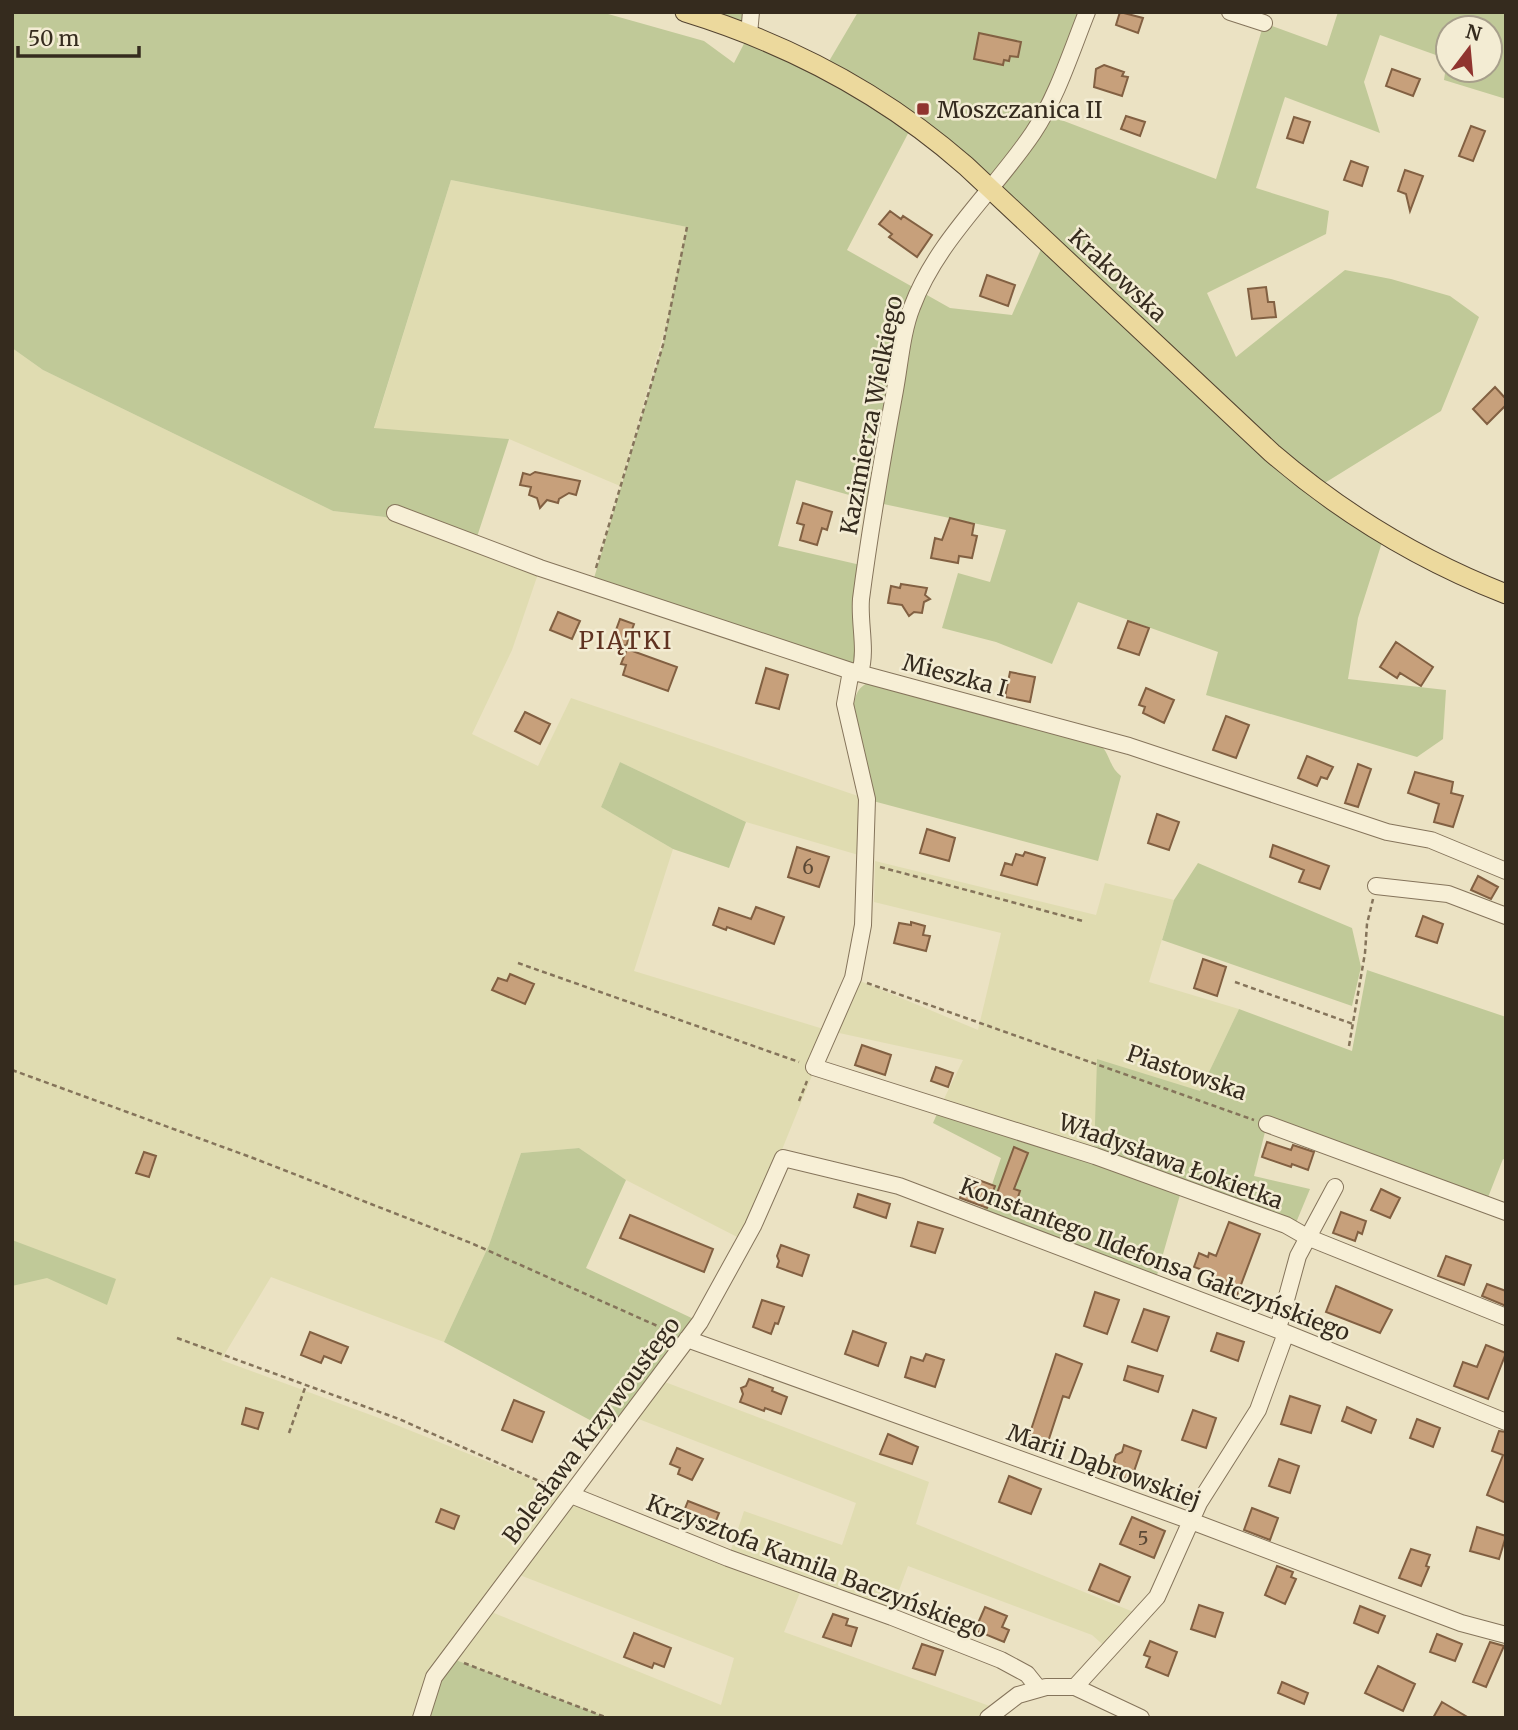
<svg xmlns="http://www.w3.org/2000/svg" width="1518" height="1730" viewBox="0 0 1518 1730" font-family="Merriweather,serif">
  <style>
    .farmland { fill: #e0dcb1 }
    .green { fill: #c0c998; fill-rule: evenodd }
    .building { fill: #c7a07b; stroke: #826042; stroke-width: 2 }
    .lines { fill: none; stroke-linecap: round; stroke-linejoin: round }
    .minor-casing { stroke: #85745b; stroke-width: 18 }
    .major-casing { stroke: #52422f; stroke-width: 21 }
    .path { stroke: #85745b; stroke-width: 2.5; stroke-dasharray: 5 3.5; stroke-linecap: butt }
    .minor { stroke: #f7efd6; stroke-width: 16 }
    .major { stroke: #ecd99d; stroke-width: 19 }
    .poi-dot { fill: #90342f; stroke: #f3ecd3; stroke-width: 2.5 }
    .labels { text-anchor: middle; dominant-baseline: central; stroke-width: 5; stroke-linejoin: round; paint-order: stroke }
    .number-label { font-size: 19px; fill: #5a4835 }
    .poi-label { font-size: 23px; fill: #352b1e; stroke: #f3ecd3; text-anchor: start }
    .street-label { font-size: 23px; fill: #352b1e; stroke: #f3ecd3 }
    .neighbourhood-label { font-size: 24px; letter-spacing: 2px; fill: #5f3220; stroke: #f3ecd3 }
  </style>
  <rect width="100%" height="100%" fill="#ebe2c3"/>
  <path class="farmland" d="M 451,180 L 687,227 L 669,315 L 620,486 L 509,439 L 374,429 Z
    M 12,348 L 43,370 L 333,511 L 385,517 L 474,543 L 540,568 L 512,650 L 472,734 L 538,766 L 571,698 L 858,796 L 862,856 L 746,822 L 620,762 L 601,807 L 673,849 L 634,971 L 830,1031 L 853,978 L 978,1030 L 1001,933 L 874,902 L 875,861 L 1096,915 L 1105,883 L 1174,900 L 1149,982 L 1239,1009 L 1200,1091 L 1095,1156 L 940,1107 L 963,1060 L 830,1031 L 745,1241 L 626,1180 L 579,1148 L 521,1153 L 489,1245 L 444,1342 L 271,1277 L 221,1360 L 379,1418 L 571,1495 L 484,1609 L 721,1705 L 734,1658 L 517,1574 L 567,1509 L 577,1505 L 801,1590 L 784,1632 L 998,1709 L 988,1718 L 608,1718 L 448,1657 L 421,1718 L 12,1718 Z
    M 657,1379 L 929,1482 L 916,1524 L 1141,1615 L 1109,1650 L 1092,1635 L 908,1566 L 891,1612 L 730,1553 L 744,1511 L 842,1545 L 856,1503 L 636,1418 Z"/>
  <path class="green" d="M 12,12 L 601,12 L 704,41 L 734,63 L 749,34 L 685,12 L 751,12 L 749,34 L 825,68 L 858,12 L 1087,12 L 1043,113 L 1216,179 L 1264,23 L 1327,46 L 1338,12 L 1506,12 L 1506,99 L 1444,80 L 1447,59 L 1380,35 L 1364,82 L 1380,133 L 1285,97 L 1256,188 L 1329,211 L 1326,234 L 1207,293 L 1236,357 L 1345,270 L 1391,279 L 1450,296 L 1479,317 L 1441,411 L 1315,489 L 1384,536 L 1358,618 L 1348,679 L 1446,690 L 1443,739 L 1417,757 L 1206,695 L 1218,652 L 1078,602 L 1052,664 L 996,642 L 942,628 L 958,573 L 990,582 L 1006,530 L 874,502 L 796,480 L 778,546 L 865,566 L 863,661 L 851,671 L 592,585 L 663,345 L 687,227 L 451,180 L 374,428 L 509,439 L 475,543 L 385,517 L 333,511 L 43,370 L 12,348 ZM 1448,28 L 1490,28 L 1490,70 L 1448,70 ZM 913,124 L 1045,240 L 1012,315 L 950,308 L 847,250 Z
    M 873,682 L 1100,745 C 1110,753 1109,767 1121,776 L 1098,861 L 873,801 C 867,777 832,687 873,682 Z
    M 620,762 L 746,822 L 729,868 L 673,849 L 601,807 Z
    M 1198,863 L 1352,928 L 1361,967 L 1352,1006 L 1162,940 L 1174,900 Z
    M 1367,970 L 1506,1017 L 1506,1160 L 1503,1159 L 1485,1205 L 1267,1124 L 1254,1176 L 1310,1189 L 1293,1230 L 1182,1188 L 1155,1282 L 981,1217 L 1001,1158 L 933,1123 L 940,1107 L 1094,1156 L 1097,1059 L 1200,1091 L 1239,1009 L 1352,1051 Z
    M 579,1148 L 626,1180 L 586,1268 L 700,1322 L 616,1434 L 444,1342 L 489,1245 L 521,1153 Z
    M 12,1240 L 116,1279 L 107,1305 L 47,1278 L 12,1286 Z
    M 448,1657 L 608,1718 L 421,1718 Z"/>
  <path class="building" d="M 1120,12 L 1143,18 L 1138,33 L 1116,25 Z
    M 979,33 L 1021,42 L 1018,57 L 1010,56 L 1009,61 L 1004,60 L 1003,65 L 974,59 Z
    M 1104,65 L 1124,72 L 1122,76 L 1128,77 L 1122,96 L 1094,87 L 1096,69 Z
    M 1392,69 L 1420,79 L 1413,96 L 1386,86 Z
    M 1126,116 L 1145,122 L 1140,136 L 1121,129 Z
    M 1294,117 L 1310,122 L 1303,143 L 1287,138 Z
    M 1471,126 L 1485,131 L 1473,161 L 1459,156 Z
    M 1351,161 L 1368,167 L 1362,186 L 1344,180 Z
    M 1405,170 L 1423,176 L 1410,211 L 1406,194 L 1398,191 Z
    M 890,211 L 901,219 L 903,216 L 932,235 L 917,257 L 889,237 L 892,234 L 879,224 Z
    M 987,275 L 1015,285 L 1008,306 L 980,296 Z
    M 1266,287 L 1268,302 L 1274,302 L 1276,317 L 1252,319 L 1248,289 Z
    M 1495,387 L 1506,399 L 1506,405 L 1487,424 L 1473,409 Z
    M 535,472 L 580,481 L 576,495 L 569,493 L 559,499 L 558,503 L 547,500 L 540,508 L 537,498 L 529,495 L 531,487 L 520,485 L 523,473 L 530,475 Z
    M 803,503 L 832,512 L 827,530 L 822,528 L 817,545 L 800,540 L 804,525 L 797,523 Z
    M 950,518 L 974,524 L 972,535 L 977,536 L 972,558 L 959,556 L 958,563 L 931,558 L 935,538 L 942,540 Z
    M 901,584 L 927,588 L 925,595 L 930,599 L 924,602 L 922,613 L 914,612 L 909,616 L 902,605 L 888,603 L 891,586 L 900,588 Z
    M 558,612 L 580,621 L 572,639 L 550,630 Z
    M 620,619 L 634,624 L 626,646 L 612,641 Z
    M 1128,621 L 1149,628 L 1139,655 L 1118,648 Z
    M 1396,642 L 1433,667 L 1421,686 L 1400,673 L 1397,678 L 1380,667 Z
    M 627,649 L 677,667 L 668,691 L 623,675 L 626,665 L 621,664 Z
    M 766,668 L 788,675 L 779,709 L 756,703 Z
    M 1010,672 L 1035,677 L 1030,702 L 1005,697 Z
    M 1146,688 L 1174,700 L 1164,723 L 1143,713 L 1145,707 L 1139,705 Z
    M 525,712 L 550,724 L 540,744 L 515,731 Z
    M 1226,716 L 1249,725 L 1236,758 L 1213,750 Z
    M 1307,756 L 1333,767 L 1327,779 L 1321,777 L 1317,786 L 1298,778 Z
    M 1358,764 L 1371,769 L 1358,807 L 1345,803 Z
    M 1415,772 L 1453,782 L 1451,793 L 1463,796 L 1453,827 L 1434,822 L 1439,804 L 1408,793 Z
    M 1157,814 L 1179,822 L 1169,850 L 1148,843 Z
    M 927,829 L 955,838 L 949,861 L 920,853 Z
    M 1273,845 L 1329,866 L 1320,889 L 1299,882 L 1304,870 L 1270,857 Z
    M 797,847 L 829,857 L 819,887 L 788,877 Z
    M 1025,852 L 1045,858 L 1037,885 L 1001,875 L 1005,863 L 1012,865 L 1016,854 L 1023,856 Z
    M 1478,876 L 1498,887 L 1491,899 L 1471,890 Z
    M 756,907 L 784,917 L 774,944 L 727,927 L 726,930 L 713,925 L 719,908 L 751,919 Z
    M 1423,916 L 1443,924 L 1437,943 L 1416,936 Z
    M 911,922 L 925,926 L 923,935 L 930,936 L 926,951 L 894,943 L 899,923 L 911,925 Z
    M 1203,959 L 1226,967 L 1217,996 L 1194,988 Z
    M 510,974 L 534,984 L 525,1004 L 492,990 L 498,978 L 507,981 Z
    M 862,1045 L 891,1055 L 885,1075 L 855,1065 Z
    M 936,1067 L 953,1073 L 948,1087 L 931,1081 Z
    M 1267,1142 L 1291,1150 L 1293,1145 L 1314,1152 L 1308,1170 L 1292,1164 L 1291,1167 L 1262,1157 Z
    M 1014,1147 L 1028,1153 L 1014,1189 L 1020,1191 L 1016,1203 L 996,1196 Z
    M 144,1152 L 156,1156 L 149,1177 L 136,1173 Z
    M 968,1176 L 995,1186 L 987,1208 L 960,1198 Z
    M 1381,1189 L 1400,1198 L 1390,1218 L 1371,1210 Z
    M 858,1194 L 890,1204 L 886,1218 L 854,1207 Z
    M 1341,1212 L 1366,1221 L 1362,1234 L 1358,1232 L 1355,1241 L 1333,1233 Z
    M 630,1215 L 713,1249 L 704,1272 L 620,1238 Z
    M 918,1222 L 943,1229 L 935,1253 L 911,1246 Z
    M 1229,1222 L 1260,1234 L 1236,1298 L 1216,1291 L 1220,1280 L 1210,1277 L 1211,1273 L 1194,1267 L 1199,1253 L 1208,1257 L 1209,1253 L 1216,1256 Z
    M 781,1245 L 809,1255 L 802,1276 L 777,1267 L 779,1261 L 777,1256 Z
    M 1446,1256 L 1471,1265 L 1464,1285 L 1438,1276 Z
    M 1487,1284 L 1506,1291 L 1506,1306 L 1482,1296 Z
    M 1336,1286 L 1392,1310 L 1380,1333 L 1326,1312 Z
    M 1095,1292 L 1119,1300 L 1107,1334 L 1084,1326 Z
    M 762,1300 L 784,1307 L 778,1324 L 775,1323 L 771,1334 L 753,1327 Z
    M 1144,1309 L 1169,1317 L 1157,1351 L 1132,1342 Z
    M 853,1331 L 886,1343 L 878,1366 L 845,1354 Z
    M 310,1332 L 348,1347 L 341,1363 L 324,1356 L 321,1363 L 301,1355 Z
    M 1217,1333 L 1244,1342 L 1238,1361 L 1211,1351 Z
    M 1486,1345 L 1506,1353 L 1488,1399 L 1454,1386 L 1463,1362 L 1477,1367 Z
    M 926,1354 L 944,1360 L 935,1387 L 905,1377 L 911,1357 L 923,1361 Z
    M 1056,1354 L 1082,1364 L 1069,1398 L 1063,1396 L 1046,1448 L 1027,1442 Z
    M 1128,1366 L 1163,1376 L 1158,1392 L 1124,1380 Z
    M 749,1379 L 773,1388 L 772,1391 L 787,1397 L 781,1414 L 765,1408 L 764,1411 L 740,1402 L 743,1394 L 741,1388 L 746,1386 Z
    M 1290,1396 L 1320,1406 L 1311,1433 L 1281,1424 Z
    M 514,1400 L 544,1412 L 532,1442 L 502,1430 Z
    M 1347,1407 L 1376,1420 L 1371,1433 L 1342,1421 Z
    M 246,1408 L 263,1413 L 258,1429 L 242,1424 Z
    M 1193,1410 L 1216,1418 L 1206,1448 L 1182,1440 Z
    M 1417,1419 L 1440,1428 L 1433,1447 L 1410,1438 Z
    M 1499,1431 L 1506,1432 L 1506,1503 L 1487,1495 L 1503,1455 L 1492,1451 Z
    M 888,1434 L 918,1447 L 912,1464 L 880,1454 Z
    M 1124,1445 L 1141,1451 L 1131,1480 L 1114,1474 L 1117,1466 L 1114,1461 L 1116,1455 L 1122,1452 Z
    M 677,1448 L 703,1459 L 692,1480 L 678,1474 L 680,1468 L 670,1464 Z
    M 1279,1459 L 1299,1466 L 1290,1493 L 1269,1486 Z
    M 1009,1476 L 1041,1489 L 1031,1514 L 999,1502 Z
    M 688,1501 L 719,1513 L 713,1528 L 697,1522 L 693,1524 L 691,1519 L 682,1516 Z
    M 1252,1508 L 1278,1518 L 1270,1540 L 1244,1530 Z
    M 441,1509 L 459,1516 L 454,1529 L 436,1522 Z
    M 1132,1517 L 1165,1531 L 1154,1558 L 1120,1544 Z
    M 1477,1527 L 1506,1536 L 1499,1559 L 1470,1551 Z
    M 1411,1549 L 1430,1555 L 1426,1566 L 1429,1567 L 1421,1586 L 1399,1578 Z
    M 1100,1564 L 1130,1577 L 1119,1602 L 1089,1590 Z
    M 1277,1566 L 1293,1572 L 1291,1577 L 1296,1579 L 1285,1604 L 1265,1595 Z
    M 1199,1605 L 1223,1613 L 1215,1637 L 1191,1629 Z
    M 1360,1606 L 1385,1616 L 1378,1633 L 1354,1623 Z
    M 985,1607 L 1007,1616 L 1002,1627 L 1009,1630 L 1004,1642 L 975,1630 Z
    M 833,1614 L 848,1619 L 846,1625 L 857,1628 L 851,1646 L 823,1637 Z
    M 634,1633 L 671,1648 L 664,1667 L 654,1663 L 652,1668 L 624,1657 Z
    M 1437,1634 L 1462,1644 L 1455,1661 L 1430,1652 Z
    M 1150,1641 L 1177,1652 L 1168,1676 L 1146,1667 L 1150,1657 L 1144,1655 Z
    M 1490,1642 L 1504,1646 L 1486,1687 L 1473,1682 Z
    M 922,1644 L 943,1651 L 935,1675 L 913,1668 Z
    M 1378,1666 L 1415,1684 L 1403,1711 L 1365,1693 Z
    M 1282,1682 L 1308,1693 L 1304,1704 L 1278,1693 Z
    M 1442,1702 L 1469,1718 L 1433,1718 Z"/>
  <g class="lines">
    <defs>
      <path id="minor" d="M 1230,12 L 1264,23
        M 749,34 L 751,12
        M 395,513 L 540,568 L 851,671 L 1129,746 L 1387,832 L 1431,840 L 1506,871
        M 851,671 L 845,704 L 867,799 L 863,925 L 853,978 L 814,1067 L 1095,1156 L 1286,1225 L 1307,1237 L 1506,1317
        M 860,673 C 867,649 859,624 861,599 C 870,529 882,460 895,390 C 900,363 902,332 912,307 C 937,240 994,191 1033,133 C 1057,97 1071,52 1087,12
        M 1376,886 L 1448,894 L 1506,916
        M 1267,1124 L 1506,1212
        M 1278,1329 L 1298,1256 L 1335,1187
        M 687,1339 L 1191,1521 L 1461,1623 L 1506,1635
        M 571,1495 L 728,1558 L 892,1617 L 1001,1660 L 1027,1674 L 1039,1689
        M 1075,1687 L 1157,1597 L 1199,1503 L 1258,1410 L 1286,1333
        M 421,1718 L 434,1677 L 700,1322 L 753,1226 L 783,1158 L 899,1186 L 1286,1333 L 1506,1422
        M 988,1718 L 1018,1695 L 1046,1687 L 1075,1687 L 1141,1718"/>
      <path id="major" d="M 685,12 C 789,44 884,94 966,166 L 1272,453 C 1343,514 1419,560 1506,594"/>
    </defs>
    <use href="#minor" class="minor-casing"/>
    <use href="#major" class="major-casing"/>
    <path class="path" d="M 596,568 L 663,345 L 687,227
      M 880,867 L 1083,921
      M 518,963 L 799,1062
      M 1235,982 L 1353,1024
      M 867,983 L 1254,1120
      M 1349,1046 L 1365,953 L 1367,924 L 1373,899
      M 12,1070 L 253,1158 L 471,1243 L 671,1332
      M 799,1101 L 807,1081
      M 177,1338 L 399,1419 L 557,1489
      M 289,1433 L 306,1385
      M 464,1663 L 608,1718"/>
    <use href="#minor" class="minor"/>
    <use href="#major" class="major"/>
  </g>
  <rect class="poi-dot" x="916" y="102" width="14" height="14" rx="3.5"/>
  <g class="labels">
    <g class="number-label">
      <text x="808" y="867">6</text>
      <text x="1143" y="1538">5</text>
    </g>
    <g class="poi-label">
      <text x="937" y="109">Moszczanica II</text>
    </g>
    <g class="street-label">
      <text transform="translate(1118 275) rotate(43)">Krakowska</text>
      <text transform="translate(871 415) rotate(-79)">Kazimierza Wielkiego</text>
      <text transform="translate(955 675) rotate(15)">Mieszka I</text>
      <text transform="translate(1187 1072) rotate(19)">Piastowska</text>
      <text transform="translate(1171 1161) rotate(20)">Władysława Łokietka</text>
      <text transform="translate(1155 1259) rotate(21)">Konstantego Ildefonsa Gałczyńskiego</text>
      <text transform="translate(591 1430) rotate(-53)">Bolesława Krzywoustego</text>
      <text transform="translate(1104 1466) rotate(20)">Marii Dąbrowskiej</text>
      <text transform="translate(817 1566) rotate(21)">Krzysztofa Kamila Baczyńskiego</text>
    </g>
    <g class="neighbourhood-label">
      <text x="626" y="640">PIĄTKI</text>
    </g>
  </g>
  <rect width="1518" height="1730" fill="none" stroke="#352b1e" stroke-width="28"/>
  <g transform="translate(1469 49) rotate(16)"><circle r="33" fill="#f3ecd3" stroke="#a79f8b" stroke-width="2"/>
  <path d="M0-5L12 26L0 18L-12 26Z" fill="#90342f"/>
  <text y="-10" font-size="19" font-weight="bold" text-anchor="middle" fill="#352b1e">N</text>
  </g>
  <path d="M18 46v10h121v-10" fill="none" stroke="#352b1e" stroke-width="3.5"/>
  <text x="28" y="46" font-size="21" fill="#352b1e" stroke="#f3ecd3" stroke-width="5" paint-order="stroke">50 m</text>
</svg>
